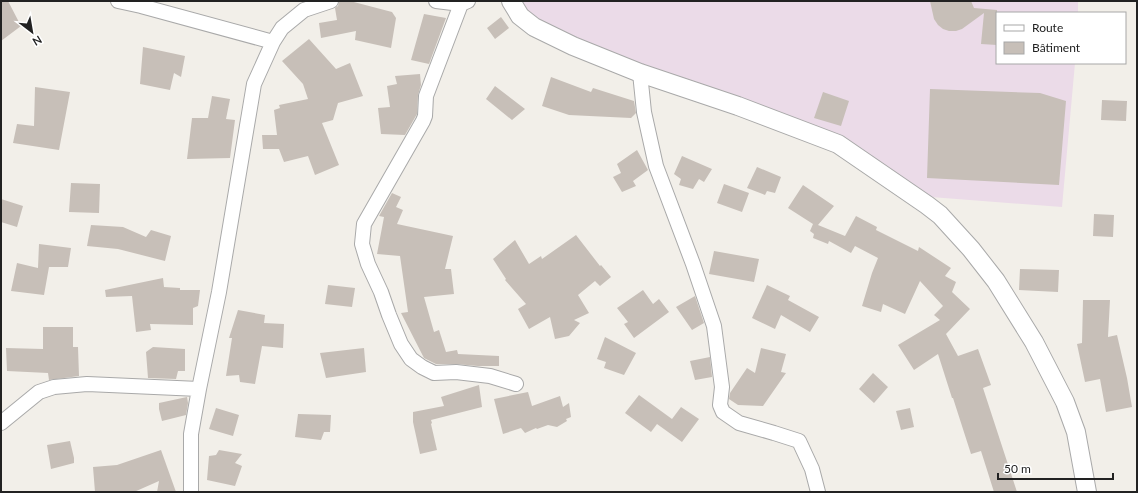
<svg xmlns="http://www.w3.org/2000/svg" width="1138" height="493" viewBox="0 0 1138 493" font-family="Lato,sans-serif">
  <style>
    .industrial { fill: #ebdbe8 }
    .building { fill: #c7bfb8 }
    .lines { fill: none; stroke-linecap: round; stroke-linejoin: round }
    .minor-casing { stroke: #a9a9a9; stroke-width: 16 }
    .tertiary-casing { stroke: #a9a9a9; stroke-width: 20 }
    .minor { stroke: #fff; stroke-width: 14 }
    .tertiary { stroke: #fff; stroke-width: 18 }
  </style>
  <rect width="100%" height="100%" fill="#f2efe9"/>
  <path class="industrial" d="M 516,1 L 1078,1 L 1078,13 L 997,13 L 997,63 L 1075,63 L 1062,207 L 918,196 L 838,143 L 529,19 Z"/>
  <path class="building" d="M 1,1 L 8,1 L 21,26 L 1,41 Z
    M 339,1 L 350,1 L 392,12 L 396,18 L 391,48 L 355,40 L 356,31 L 321,38 L 319,23 L 337,20 L 335,8 L 338,6 Z
    M 930,1 L 971,1 L 974,8 L 997,10 L 997,45 L 981,44 L 984,13 L 962,29 L 956,31 L 949,31 L 943,29 L 938,25 L 934,19 Z
    M 424,14 L 446,18 L 429,64 L 411,60 Z
    M 501,17 L 509,28 L 495,39 L 487,28 Z
    M 309,39 L 336,69 L 350,63 L 363,96 L 338,103 L 333,120 L 322,123 L 339,165 L 315,175 L 308,156 L 284,162 L 279,149 L 263,149 L 262,135 L 277,135 L 274,110 L 280,108 L 279,105 L 308,99 L 303,84 L 282,61 Z
    M 143,47 L 185,56 L 181,77 L 174,73 L 170,90 L 140,84 Z
    M 420,74 L 421,85 L 418,95 L 417,114 L 405,135 L 381,134 L 378,108 L 390,107 L 387,86 L 397,84 L 395,76 Z
    M 551,77 L 591,92 L 593,88 L 634,101 L 636,113 L 631,118 L 569,115 L 542,106 Z
    M 495,86 L 525,109 L 512,120 L 486,99 Z
    M 35,87 L 70,92 L 59,150 L 13,143 L 17,124 L 34,126 Z
    M 930,89 L 1040,93 L 1066,101 L 1059,185 L 927,178 Z
    M 823,92 L 849,101 L 841,126 L 814,118 Z
    M 212,96 L 230,99 L 226,119 L 235,120 L 230,158 L 187,159 L 192,118 L 208,118 Z
    M 1102,100 L 1127,101 L 1126,121 L 1101,120 Z
    M 637,150 L 648,170 L 633,181 L 636,186 L 622,192 L 613,177 L 621,173 L 617,164 Z
    M 682,156 L 712,169 L 704,182 L 699,179 L 693,189 L 679,185 L 681,179 L 674,174 Z
    M 757,167 L 781,177 L 775,193 L 767,191 L 765,195 L 747,188 Z
    M 71,183 L 100,184 L 99,213 L 69,212 Z
    M 724,184 L 749,193 L 742,212 L 717,203 Z
    M 803,185 L 834,206 L 818,225 L 845,236 L 856,216 L 877,227 L 876,230 L 918,251 L 919,247 L 951,268 L 945,276 L 956,282 L 952,292 L 970,309 L 946,334 L 958,356 L 978,349 L 991,385 L 983,388 L 1017,492 L 994,492 L 981,451 L 971,454 L 953,398 L 952,398 L 938,354 L 914,370 L 898,345 L 940,320 L 934,315 L 943,306 L 920,281 L 905,314 L 883,304 L 881,312 L 862,306 L 872,273 L 878,258 L 855,246 L 851,253 L 829,241 L 828,244 L 813,238 L 814,234 L 810,231 L 813,224 L 788,208 Z
    M 392,193 L 401,197 L 396,207 L 403,210 L 397,224 L 453,236 L 445,269 L 451,269 L 454,294 L 424,297 L 434,332 L 439,330 L 446,352 L 457,350 L 458,354 L 499,356 L 499,366 L 478,366 L 456,364 L 436,364 L 424,358 L 401,313 L 408,312 L 400,256 L 377,254 L 384,217 L 379,216 Z
    M 1,199 L 23,206 L 17,227 L 1,222 Z
    M 1094,214 L 1114,215 L 1113,237 L 1093,236 Z
    M 91,225 L 123,227 L 146,237 L 151,230 L 171,236 L 165,261 L 118,249 L 87,246 Z
    M 576,235 L 600,266 L 601,265 L 611,277 L 600,286 L 595,281 L 578,295 L 589,313 L 574,320 L 580,323 L 569,336 L 555,339 L 550,317 L 529,329 L 518,309 L 526,304 L 505,280 L 506,279 L 493,259 L 515,240 L 529,264 L 541,256 L 542,259 Z
    M 39,244 L 71,248 L 68,267 L 49,267 L 44,295 L 11,291 L 17,263 L 38,268 Z
    M 714,251 L 759,259 L 754,282 L 709,274 Z
    M 1020,269 L 1059,270 L 1058,292 L 1019,290 Z
    M 163,278 L 164,287 L 180,288 L 180,290 L 200,290 L 198,306 L 193,308 L 193,325 L 150,324 L 151,330 L 136,332 L 132,296 L 106,297 L 105,290 Z
    M 328,285 L 355,288 L 352,307 L 325,304 Z
    M 767,285 L 790,296 L 788,300 L 819,317 L 810,332 L 781,315 L 775,329 L 752,318 Z
    M 643,290 L 653,304 L 659,299 L 669,312 L 634,338 L 624,324 L 628,322 L 617,308 Z
    M 695,296 L 704,323 L 692,330 L 676,307 Z
    M 1083,300 L 1110,300 L 1108,337 L 1117,335 L 1127,378 L 1132,407 L 1106,412 L 1100,379 L 1085,382 L 1077,344 L 1082,343 Z
    M 238,310 L 265,315 L 264,323 L 284,324 L 283,348 L 262,346 L 255,384 L 240,382 L 239,375 L 226,376 L 232,338 L 229,338 Z
    M 43,327 L 73,327 L 73,347 L 78,347 L 79,376 L 49,380 L 48,373 L 7,371 L 6,348 L 43,349 Z
    M 605,337 L 636,353 L 624,375 L 604,368 L 606,362 L 597,359 Z
    M 153,347 L 185,349 L 185,371 L 178,371 L 176,379 L 148,378 L 146,352 Z
    M 364,348 L 366,372 L 326,378 L 320,353 Z
    M 761,348 L 786,354 L 781,372 L 786,373 L 763,406 L 738,405 L 729,399 L 730,393 L 747,368 L 755,373 Z
    M 710,357 L 712,377 L 695,380 L 690,361 Z
    M 873,373 L 888,387 L 874,403 L 859,389 Z
    M 479,385 L 482,407 L 431,420 L 432,423 L 431,424 L 437,450 L 420,454 L 413,422 L 413,412 L 444,406 L 441,397 Z
    M 528,392 L 532,406 L 560,396 L 563,407 L 569,403 L 571,417 L 566,419 L 567,421 L 557,427 L 548,425 L 537,429 L 536,428 L 525,433 L 521,428 L 503,434 L 494,399 Z
    M 639,395 L 672,419 L 681,407 L 699,419 L 682,442 L 657,424 L 651,432 L 625,413 Z
    M 187,397 L 188,403 L 186,415 L 162,421 L 159,409 L 159,403 Z
    M 216,408 L 239,415 L 233,436 L 209,429 Z
    M 910,408 L 914,427 L 901,430 L 896,411 Z
    M 298,414 L 331,415 L 330,432 L 324,432 L 321,440 L 295,437 Z
    M 70,441 L 74,458 L 74,463 L 51,469 L 47,445 Z
    M 161,450 L 176,492 L 157,492 L 159,481 L 134,492 L 95,492 L 93,467 L 117,465 Z
    M 219,450 L 242,454 L 235,463 L 242,466 L 235,486 L 207,480 L 209,456 L 216,455 Z"/>
  <g class="lines">
    <defs>
      <path id="minor" d="M 118,1 L 141,6 L 273,42
        M 436,1 L 461,4 L 468,1
        M 461,4 L 426,96 L 425,116 L 423,121 L 364,224 L 362,244 L 368,264 L 381,292 L 389,315 L 401,344 L 411,359 L 422,367 L 434,373 L 456,372 L 490,376 L 516,384
        M 640,73 L 644,112 L 656,166 L 693,264 L 714,326 L 722,387 L 720,405 L 723,412 L 739,423 L 774,433 L 799,441 L 812,469 L 818,492
        M 1,423 L 39,392 L 54,387 L 87,384 L 199,389
        M 191,492 L 191,434 L 199,389 L 219,292 L 254,84 L 273,42 L 282,28 L 304,10 L 331,1"/>
      <path id="tertiary" d="M 511,1 L 520,16 L 534,27 L 573,46 L 640,73 L 738,106 L 838,144 L 927,205 L 940,215 L 971,249 L 996,281 L 1034,342 L 1065,402 L 1076,432 L 1087,492"/>
    </defs>
    <use href="#minor" class="minor-casing"/>
    <use href="#tertiary" class="tertiary-casing"/>
    <use href="#minor" class="minor"/>
    <use href="#tertiary" class="tertiary"/>
  </g>
  <rect width="1138" height="493" fill="none" stroke="#222222" stroke-width="4"/>
  <rect x="996" y="12" width="130" height="52" fill="#ffffff" stroke="#a7a7a7"/>
  <rect x="1004" y="25" width="20" height="6" fill="#ffffff" stroke="#a7a7a7"/>
  <text x="1032" y="32" font-size="12" fill="#222222">Route</text>
  <rect x="1004" y="42" width="20" height="12" fill="#c7bfb8" stroke="#a7a7a7"/>
  <text x="1032" y="52" font-size="12" fill="#222222">Bâtiment</text>
  <g transform="translate(32 32) rotate(149)" stroke="#ffffff" stroke-width="3" paint-order="stroke">
  <path d="M0-3L7 15L0 10L-7 15Z" fill="#222222"/>
  <text y="-6" font-size="11" font-weight="bold" text-anchor="middle" fill="#222222">N</text>
  </g>
  <path d="M998 473v6h115v-6" fill="none" stroke="#222222" stroke-width="2"/>
  <text x="1004" y="473" font-size="12" fill="#222222" stroke="#ffffff" stroke-width="3" paint-order="stroke">50 m</text>
</svg>
